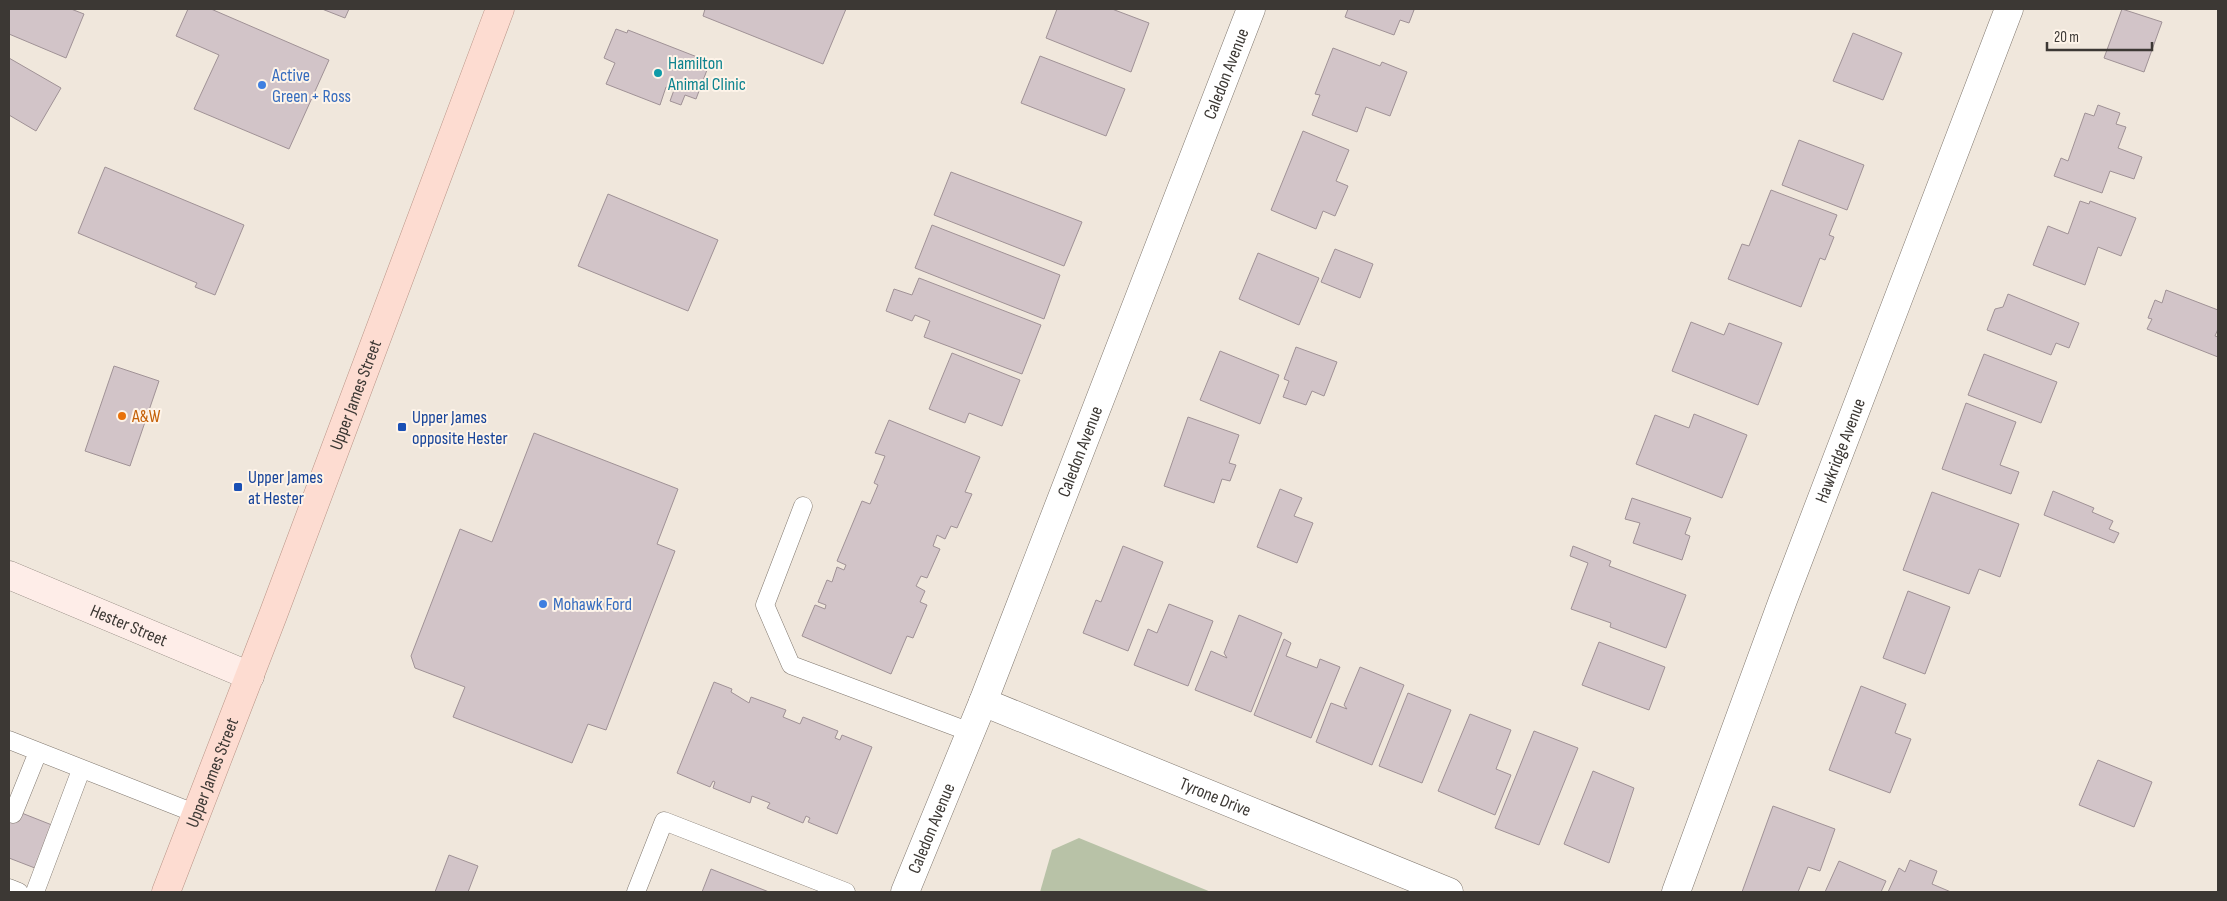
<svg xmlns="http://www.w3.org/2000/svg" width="2227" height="901" viewBox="0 0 2227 901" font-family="'Sofia Sans Condensed',sans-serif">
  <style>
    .green { fill: #b8c2a7 }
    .building { fill: #d2c4c8; stroke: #a09296 }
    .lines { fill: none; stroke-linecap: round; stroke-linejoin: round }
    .lane-casing { stroke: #81786f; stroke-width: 19 }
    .street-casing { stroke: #81786f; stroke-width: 29 }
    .secondary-casing { stroke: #81786f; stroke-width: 29 }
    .primary-casing { stroke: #b89386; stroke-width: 29 }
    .lane { stroke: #fff; stroke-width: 18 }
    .street { stroke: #fff; stroke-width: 28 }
    .secondary { stroke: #feede8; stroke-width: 28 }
    .primary { stroke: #fddcd1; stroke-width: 28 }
    .culture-dot { fill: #0f9aa8; stroke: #fef4e9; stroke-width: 2 }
    .shop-dot { fill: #3f7fe0; stroke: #fef4e9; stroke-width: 2 }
    .food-dot { fill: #e8710a; stroke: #fef4e9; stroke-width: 2 }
    .transit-dot { fill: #1a4fb4; stroke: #fef4e9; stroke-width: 2 }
    .labels { text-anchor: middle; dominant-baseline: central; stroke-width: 4; stroke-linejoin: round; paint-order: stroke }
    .culture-label { font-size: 18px; fill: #0d838f; stroke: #fef4e9; text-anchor: start }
    .street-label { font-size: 18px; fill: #3c3834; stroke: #fef4e9 }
    .shop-label { font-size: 18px; fill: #366cbe; stroke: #fef4e9; text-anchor: start }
    .food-label { font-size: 18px; fill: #c56008; stroke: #fef4e9; text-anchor: start }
    .transit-label { font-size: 18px; fill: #164399; stroke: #fef4e9; text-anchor: start }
  </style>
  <rect width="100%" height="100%" fill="#f0e7dc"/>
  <path class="green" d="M 1079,838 L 1211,892 L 1040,892 L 1052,850 Z"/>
  <path class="building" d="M 9,9 L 71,9 L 84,14 L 66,58 L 9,34 Z
    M 188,9 L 211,9 L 329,60 L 289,149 L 194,109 L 219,55 L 176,36 Z
    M 322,9 L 349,9 L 345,18 Z
    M 705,9 L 846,9 L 823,64 L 703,16 Z
    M 1057,9 L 1112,9 L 1149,23 L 1131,72 L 1046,38 Z
    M 1348,9 L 1411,9 L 1414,10 L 1409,23 L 1400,20 L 1394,35 L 1345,17 Z
    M 2122,9 L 2162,22 L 2144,72 L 2104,58 Z
    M 616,29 L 627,33 L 628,30 L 710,62 L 696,99 L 685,95 L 681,105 L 670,101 L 674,90 L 666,87 L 660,105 L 606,84 L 615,63 L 604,58 Z
    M 1853,33 L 1902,53 L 1883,100 L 1833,81 Z
    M 1333,48 L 1380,66 L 1382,62 L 1407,72 L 1390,116 L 1366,107 L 1357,132 L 1312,115 L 1320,95 L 1315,94 Z
    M 1040,56 L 1125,89 L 1106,136 L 1021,103 Z
    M 9,58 L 61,88 L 36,131 L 9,115 Z
    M 2098,105 L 2120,113 L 2116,124 L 2126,127 L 2118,148 L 2142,157 L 2134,179 L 2110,171 L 2102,193 L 2054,176 L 2061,158 L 2068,161 L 2085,113 L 2094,116 Z
    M 1303,131 L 1349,150 L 1336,181 L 1348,186 L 1335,216 L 1323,211 L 1316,229 L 1271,210 Z
    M 1799,140 L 1864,165 L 1847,210 L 1782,185 Z
    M 105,167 L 244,225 L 215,295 L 195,287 L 197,283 L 78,233 Z
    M 951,172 L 1082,222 L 1064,266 L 934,215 Z
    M 1771,190 L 1837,215 L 1829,235 L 1834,237 L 1825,260 L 1820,258 L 1801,307 L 1728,279 L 1742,244 L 1749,246 Z
    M 608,194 L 718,240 L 688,311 L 578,266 Z
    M 2080,201 L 2089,204 L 2090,201 L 2136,218 L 2121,256 L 2098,247 L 2085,285 L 2033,265 L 2048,226 L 2068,234 Z
    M 932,225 L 1060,275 L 1044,319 L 915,268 Z
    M 1335,249 L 1373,264 L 1360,298 L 1321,282 Z
    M 1258,253 L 1319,278 L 1299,325 L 1239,299 Z
    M 919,278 L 1041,325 L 1022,374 L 924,337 L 930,321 L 915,315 L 912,321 L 886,311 L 894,289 L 912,295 Z
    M 2166,290 L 2218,310 L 2218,329 L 2215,336 L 2218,337 L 2218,357 L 2147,329 L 2152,319 L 2148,318 L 2155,300 L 2162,303 Z
    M 2008,294 L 2079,323 L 2069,348 L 2056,343 L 2051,355 L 1987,330 L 1995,309 L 2003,307 Z
    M 1691,322 L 1724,335 L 1729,323 L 1782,343 L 1758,405 L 1672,371 Z
    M 1296,347 L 1337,362 L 1324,396 L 1312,391 L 1306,405 L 1283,397 L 1289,381 L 1284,379 Z
    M 1220,351 L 1279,375 L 1260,424 L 1200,400 Z
    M 952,353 L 1020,380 L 1002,426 L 969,413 L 965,423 L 929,409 Z
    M 1984,354 L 2057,382 L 2041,423 L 1968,395 Z
    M 114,366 L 159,381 L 130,466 L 85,451 Z
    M 1966,403 L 2016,422 L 2000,465 L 2019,472 L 2011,494 L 1942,469 Z
    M 1694,414 L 1747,435 L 1722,498 L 1636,464 L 1655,415 L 1689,428 Z
    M 1188,417 L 1239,435 L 1229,463 L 1236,465 L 1230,481 L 1222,479 L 1214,503 L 1164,486 Z
    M 889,420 L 980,457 L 965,492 L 972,494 L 957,528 L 951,526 L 945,539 L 937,535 L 933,546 L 940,549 L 927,578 L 921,576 L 916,586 L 925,591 L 920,602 L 927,605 L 913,638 L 907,636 L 891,674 L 802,636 L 815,605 L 825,609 L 826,605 L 818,602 L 827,580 L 832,582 L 837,567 L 844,570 L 846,565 L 837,561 L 862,501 L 870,504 L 878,485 L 874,483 L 885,456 L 875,453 Z
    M 534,433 L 678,489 L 657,544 L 675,551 L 606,730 L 588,724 L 572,763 L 453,717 L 465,687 L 415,668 L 411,656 L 460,529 L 492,542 Z
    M 1280,489 L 1302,498 L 1294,516 L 1313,523 L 1297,563 L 1257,547 Z
    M 2053,491 L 2094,508 L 2092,512 L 2113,521 L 2109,529 L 2119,533 L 2114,543 L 2044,515 Z
    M 1932,492 L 2019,524 L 2000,577 L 1979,569 L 1969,594 L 1903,570 Z
    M 1632,498 L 1691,518 L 1685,534 L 1690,536 L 1682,560 L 1633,543 L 1640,523 L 1625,519 Z
    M 1123,546 L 1163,562 L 1128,651 L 1083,633 L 1096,600 L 1101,602 Z
    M 1573,546 L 1611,561 L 1609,566 L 1686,595 L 1666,648 L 1610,627 L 1611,623 L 1571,609 L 1588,563 L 1570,556 Z
    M 1908,591 L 1950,607 L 1925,674 L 1883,658 Z
    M 1169,604 L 1213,621 L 1188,686 L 1134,665 L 1148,629 L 1157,633 Z
    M 1239,615 L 1282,633 L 1251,712 L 1195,690 L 1211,651 L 1227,658 L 1224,653 Z
    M 1284,639 L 1291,643 L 1286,656 L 1317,668 L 1320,659 L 1340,667 L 1311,738 L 1254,715 Z
    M 1599,642 L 1665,667 L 1649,710 L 1582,685 Z
    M 1360,667 L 1404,685 L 1372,765 L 1316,742 L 1331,703 L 1347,709 L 1344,705 Z
    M 714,682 L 732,689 L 731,692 L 749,703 L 751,697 L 786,710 L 783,717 L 800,724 L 803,717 L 838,731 L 835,738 L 840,740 L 842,735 L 872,747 L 837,834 L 808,822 L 810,818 L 806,816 L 803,823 L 767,808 L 770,803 L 752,796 L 750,803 L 713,788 L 715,782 L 713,781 L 710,787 L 677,773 Z
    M 1861,686 L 1906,704 L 1895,733 L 1911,739 L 1890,793 L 1829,770 Z
    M 1408,693 L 1451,710 L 1422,783 L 1379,766 Z
    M 1470,714 L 1511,730 L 1496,769 L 1511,775 L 1495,815 L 1438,791 Z
    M 1534,731 L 1578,748 L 1539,845 L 1495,828 Z
    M 2098,760 L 2152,782 L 2134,827 L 2079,805 Z
    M 1593,771 L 1634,788 L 1609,863 L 1564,844 Z
    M 1773,806 L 1835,829 L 1820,871 L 1808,867 L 1798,892 L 1742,892 Z
    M 9,808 L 57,827 L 40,870 L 9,858 Z
    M 449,855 L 478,866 L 468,892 L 435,892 Z
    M 1910,860 L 1937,871 L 1932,884 L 1951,892 L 1888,892 L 1899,868 L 1905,872 Z
    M 1839,861 L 1886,881 L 1881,892 L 1825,892 Z
    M 711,869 L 769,892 L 702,892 Z"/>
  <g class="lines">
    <defs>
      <path id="lane" d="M 803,506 L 765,605 L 791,665 L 970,732
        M 9,740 L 197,814
        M 13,814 L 38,752
        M 9,888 L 19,892
        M 35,892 L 81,770
        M 636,892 L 664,821 L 846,892"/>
      <g id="street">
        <path id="s1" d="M 983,702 L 1449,892"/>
        <path id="s2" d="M 905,892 L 983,702 L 1251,9"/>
        <path id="s3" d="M 1676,892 L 1783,600 L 2009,9"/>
      </g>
      <g id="secondary">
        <path id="s4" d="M 9,575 L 250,676"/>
      </g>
      <g id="primary">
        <path id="s5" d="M 166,892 L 273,615 L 500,9"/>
      </g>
    </defs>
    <use href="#lane" class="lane-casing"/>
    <use href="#street" class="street-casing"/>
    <use href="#secondary" class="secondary-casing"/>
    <use href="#primary" class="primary-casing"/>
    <use href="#lane" class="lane"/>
    <use href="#street" class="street"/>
    <use href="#secondary" class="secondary"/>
    <use href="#primary" class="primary"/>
  </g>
  <circle class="culture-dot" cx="658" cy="73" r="5"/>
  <g class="shop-dot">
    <circle cx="262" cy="85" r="5"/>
    <circle cx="543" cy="604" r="5"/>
  </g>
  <circle class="food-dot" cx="122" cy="416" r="5"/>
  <g class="transit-dot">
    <rect x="397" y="422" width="10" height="10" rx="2.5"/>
    <rect x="233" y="482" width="10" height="10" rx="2.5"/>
  </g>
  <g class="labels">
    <g class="culture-label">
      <text x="668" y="63">Hamilton<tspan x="668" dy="21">Animal Clinic</tspan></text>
    </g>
    <g class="street-label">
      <text stroke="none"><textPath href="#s2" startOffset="879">Caledon Avenue</textPath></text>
      <text stroke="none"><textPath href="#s5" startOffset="532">Upper James Street</textPath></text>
      <text stroke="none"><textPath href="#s3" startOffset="471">Hawkridge Avenue</textPath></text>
      <text stroke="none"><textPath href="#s2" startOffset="474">Caledon Avenue</textPath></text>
      <text stroke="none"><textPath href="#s4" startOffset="130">Hester Street</textPath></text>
      <text stroke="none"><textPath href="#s5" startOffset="128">Upper James Street</textPath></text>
      <text stroke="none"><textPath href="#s1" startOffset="251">Tyrone Drive</textPath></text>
      <text stroke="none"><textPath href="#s2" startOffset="69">Caledon Avenue</textPath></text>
    </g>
    <g class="shop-label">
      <text x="272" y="75">Active<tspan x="272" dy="21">Green + Ross</tspan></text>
      <text x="553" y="604">Mohawk Ford</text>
    </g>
    <g class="food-label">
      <text x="132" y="416">A&amp;W</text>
    </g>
    <g class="transit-label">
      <text x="412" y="417">Upper James<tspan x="412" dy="21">opposite Hester</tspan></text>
      <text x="248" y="477">Upper James<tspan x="248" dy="21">at Hester</tspan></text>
    </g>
  </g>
  <rect width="2227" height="901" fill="none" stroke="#3c3834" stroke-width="20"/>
  <path d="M2047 42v8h105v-8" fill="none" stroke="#3c3834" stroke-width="2.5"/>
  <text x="2054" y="42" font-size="15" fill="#3c3834" stroke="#fef4e9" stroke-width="4" paint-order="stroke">20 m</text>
</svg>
